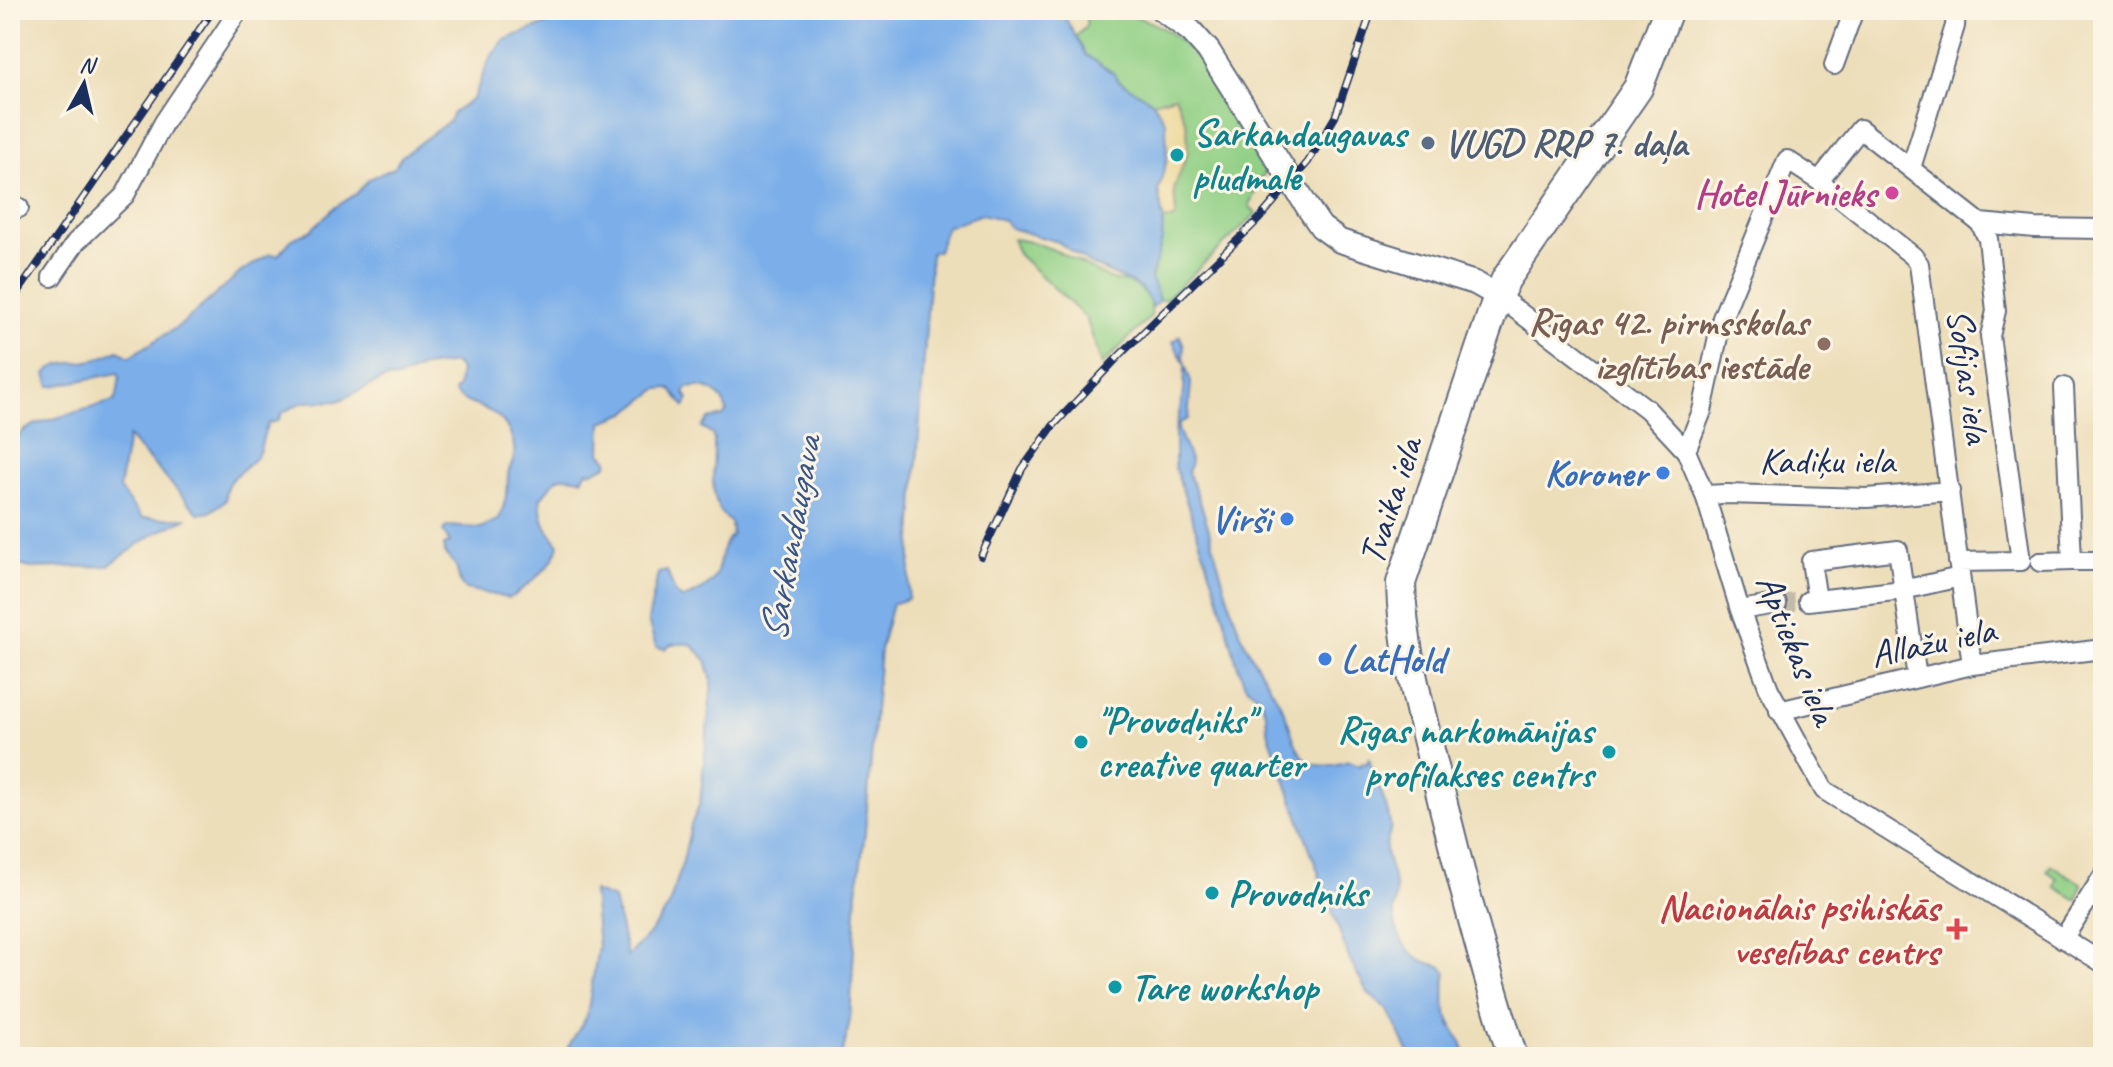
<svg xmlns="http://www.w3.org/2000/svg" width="2113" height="1067" viewBox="0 0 2113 1067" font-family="Caveat,sans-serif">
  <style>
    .green { fill: #92d086; stroke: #568072; stroke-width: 2 }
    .sand { fill: #eeda9e; stroke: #84847e; stroke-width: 2 }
    .water { fill: #7cafe9; stroke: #4c6fa4; stroke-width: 2 }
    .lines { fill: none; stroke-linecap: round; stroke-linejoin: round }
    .minor-tunnel { stroke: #c3bba8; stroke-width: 18; stroke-dasharray: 18 9; stroke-linecap: butt }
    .minor-casing { stroke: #646c7e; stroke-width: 22 }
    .tertiary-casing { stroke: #646c7e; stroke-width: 26 }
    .primary-casing { stroke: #646c7e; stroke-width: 32 }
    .minor { stroke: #fff; stroke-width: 18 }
    .tertiary { stroke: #fff; stroke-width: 22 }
    .primary { stroke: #fff; stroke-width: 28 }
    .rail-casing { stroke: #1b2f5e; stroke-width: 8 }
    .rail { stroke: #fcf5e5; stroke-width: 5; stroke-dasharray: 15; stroke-linecap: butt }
    .service-dot { fill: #5c6f8a; stroke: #fcf5e5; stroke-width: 3 }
    .culture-dot { fill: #0f9aa8; stroke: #fcf5e5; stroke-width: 3 }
    .hotel-dot { fill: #d1479c; stroke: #fcf5e5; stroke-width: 3 }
    .education-dot { fill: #8d6e63; stroke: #fcf5e5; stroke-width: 3 }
    .shop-dot { fill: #3f7fe0; stroke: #fcf5e5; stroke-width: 3 }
    .health-dot { fill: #e0444e; stroke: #fcf5e5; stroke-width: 3 }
    .labels { text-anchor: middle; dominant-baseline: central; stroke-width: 6; stroke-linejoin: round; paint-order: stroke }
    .culture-label { font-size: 38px; font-weight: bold; fill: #0d838f; stroke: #fcf5e5; text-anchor: start }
    .service-label { font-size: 38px; font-weight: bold; fill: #4e5e75; stroke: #fcf5e5; text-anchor: start }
    .hotel-label { font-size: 38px; font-weight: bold; fill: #b23c85; stroke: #fcf5e5; text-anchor: end }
    .education-label { font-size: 38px; font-weight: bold; fill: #785e54; stroke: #fcf5e5; text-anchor: end }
    .street-label { font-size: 38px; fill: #1b2f5e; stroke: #fcf5e5 }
    .shop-label { font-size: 38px; font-weight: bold; fill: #366cbe; stroke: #fcf5e5; text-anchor: end }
    .health-label { font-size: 38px; font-weight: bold; fill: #be3a42; stroke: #fcf5e5; text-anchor: end }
    .water-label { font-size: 40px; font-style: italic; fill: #385588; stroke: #fcf5e5 }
  </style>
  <rect width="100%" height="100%" fill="#fcf5e5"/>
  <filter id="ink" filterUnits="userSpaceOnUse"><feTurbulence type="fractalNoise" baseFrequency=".0125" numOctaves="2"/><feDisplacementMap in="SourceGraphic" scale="16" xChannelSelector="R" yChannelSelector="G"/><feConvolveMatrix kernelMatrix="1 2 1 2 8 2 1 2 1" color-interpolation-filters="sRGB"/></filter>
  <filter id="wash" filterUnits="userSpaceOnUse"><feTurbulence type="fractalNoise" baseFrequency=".006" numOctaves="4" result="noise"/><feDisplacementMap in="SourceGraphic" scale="32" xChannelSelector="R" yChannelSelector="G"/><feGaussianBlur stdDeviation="1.8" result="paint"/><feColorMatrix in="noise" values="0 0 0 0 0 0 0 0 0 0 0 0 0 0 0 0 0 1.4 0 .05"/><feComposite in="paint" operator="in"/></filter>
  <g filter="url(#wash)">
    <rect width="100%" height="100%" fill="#eddeba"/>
    <path class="green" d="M 1087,10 C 1167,10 1202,52 1237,119 C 1245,135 1258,150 1267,166 L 1249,205 L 1256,214 L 1165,300 L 1159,300 L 1151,278 L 1162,240 L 1163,219 L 1172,220 L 1176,215 L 1174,189 L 1188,151 L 1187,125 L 1175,96 L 1153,102 L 1119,81 L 1113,73 L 1086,55 L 1076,37 L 1086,26 Z
      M 1012,239 C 1053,243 1078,264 1114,281 C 1134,279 1154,295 1151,316 L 1102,365 L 1086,318 L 1018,254 Z
      M 2051,865 L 2082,884 L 2077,900 L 2055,887 L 2057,878 L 2047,871 Z"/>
    <path class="sand" d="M 1175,96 L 1187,126 L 1188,151 L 1174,189 L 1176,215 L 1172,220 L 1163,219 L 1158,190 L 1161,181 L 1166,122 L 1153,102 Z"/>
    <path class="water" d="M 563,10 L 1061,10 L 1086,55 L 1113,73 L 1119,81 L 1153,102 L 1166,122 L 1167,160 L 1158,190 L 1163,219 L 1162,240 L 1151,278 L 1159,300 L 1153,307 L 1141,288 L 1136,285 L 1090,264 L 1058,242 L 1010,228 L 1004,220 L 982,214 L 946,227 L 938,251 L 931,252 L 908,599 L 892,604 L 880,650 L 865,832 L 857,891 L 850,1020 L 842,1057 L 562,1057 L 587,1016 L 598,946 L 593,891 L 614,899 L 627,956 L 647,936 L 668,908 L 683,861 L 691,825 L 700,803 L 712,681 L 706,660 L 691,644 L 671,644 L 665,649 L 656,647 L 648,621 L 658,573 L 667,571 L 675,593 L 683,599 C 694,594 709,588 715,577 C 722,563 719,545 732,535 L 731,523 C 705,502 715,471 714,440 L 712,434 L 702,427 L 709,419 L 723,416 L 727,411 C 721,392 707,384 687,388 L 684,393 L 689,399 L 685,407 L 670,388 L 658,389 L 626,413 L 602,422 L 601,453 L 608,460 L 607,465 L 592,472 L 587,471 L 582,479 C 553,474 560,476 540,499 C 542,523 544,526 559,545 C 554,567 531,581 514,596 L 508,598 L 466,589 L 461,585 C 459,580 458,573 456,567 C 452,557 443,559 444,545 L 450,543 L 443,531 L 447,526 L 481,528 L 499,519 C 505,503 508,492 508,475 C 508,469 513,464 514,457 C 516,440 507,422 493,413 C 480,405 463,404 454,392 L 458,387 L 460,370 L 455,363 L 423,367 L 399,378 L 384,379 L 338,401 L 303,402 L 282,413 L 278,421 L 269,423 C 262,433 263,445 258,454 C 247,472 222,476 226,500 L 210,512 L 199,514 L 128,437 L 119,489 L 142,518 L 187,518 L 152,535 L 108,566 L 31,568 L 10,563 L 10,447 L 23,431 L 36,424 L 114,401 L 117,396 L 120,376 L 118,373 L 53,386 L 50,386 L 46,374 C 56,360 79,364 94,360 C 102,358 111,353 118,350 L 129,357 L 182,324 L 241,272 L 270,254 L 278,255 L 292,239 L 310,231 L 334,208 L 356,194 L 369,179 L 394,168 L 401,157 L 449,121 L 453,113 L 473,99 L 490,58 L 504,40 L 559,19 Z
      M 1180,336 L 1184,346 L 1183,358 L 1191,382 L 1188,419 L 1179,423 L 1178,429 L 1191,462 L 1188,473 C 1213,525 1219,584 1242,636 C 1253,663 1271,685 1284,711 C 1291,726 1294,750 1307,760 C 1319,769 1336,765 1349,761 L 1360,766 L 1362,762 L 1366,764 L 1369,759 C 1376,781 1387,801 1390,824 C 1392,833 1386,839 1386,848 C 1386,860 1393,873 1395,885 C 1397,895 1393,905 1394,916 C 1397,943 1414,962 1441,966 L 1446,972 C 1444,986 1443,1007 1449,1020 C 1455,1034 1464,1041 1465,1057 L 1411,1057 L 1388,1010 L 1368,993 L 1350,961 L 1267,729 L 1266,713 L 1259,697 L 1245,685 L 1236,661 L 1218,595 L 1175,468 L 1175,431 L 1184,392 L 1185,364 L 1173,342 Z"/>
  </g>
  <g filter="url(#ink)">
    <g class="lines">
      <path class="minor-tunnel" d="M 1777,604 L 1805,601"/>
      <defs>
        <path id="minor" d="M 1834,65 L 1854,10
          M 1911,168 L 1955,26 L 1956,10
          M 1819,181 L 1860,129 L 1980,223 L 1988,239 L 1996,311 L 1990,336 L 2021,561 L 1958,562
          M 10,202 L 19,208
          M 1980,223 L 2035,228 L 2103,229
          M 52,277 L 76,242 L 125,195 L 164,122 L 239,10
          M 1498,296 L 1647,409 L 1686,451 L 1705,495 L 1740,610 L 1769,689 L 1824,790 L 2103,963
          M 2064,387 L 2072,561 L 2103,561
          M 1686,451 L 1702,411 L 1722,318 L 1787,160 L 1819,181 L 1913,256 L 1919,264 L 1972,665
          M 1705,495 L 1726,494 L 1867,498 L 1950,491
          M 2040,562 L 2072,561
          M 1817,600 L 1811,561 L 1898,550 L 1917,678
          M 1808,601 L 1903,590 L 1960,577
          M 1740,610 L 1777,604
          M 1779,711 L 1972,665 L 2103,649
          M 2063,939 L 2103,876"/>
        <path id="tertiary" d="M 1162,10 L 1191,31 L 1208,50 L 1310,211 L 1321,227 L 1340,241 L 1475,283 L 1498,296"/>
        <path id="primary" d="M 1513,1057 C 1483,964 1459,870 1436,775 C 1421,713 1402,647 1401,583 L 1498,296 L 1506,279 L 1638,88 L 1668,10"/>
      </defs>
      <use href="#minor" class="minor-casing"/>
      <use href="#tertiary" class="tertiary-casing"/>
      <use href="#primary" class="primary-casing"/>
      <use href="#minor" class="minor"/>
      <use href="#tertiary" class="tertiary"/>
      <use href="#primary" class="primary"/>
      <defs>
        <path id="rail" d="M 10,304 L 213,10
          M 981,556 L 1022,469 L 1053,426 L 1120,355 L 1259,219 L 1308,162 L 1335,117 L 1372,10"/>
      </defs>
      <use href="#rail" class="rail-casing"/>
      <use href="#rail" class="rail"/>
    </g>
  </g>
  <circle class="service-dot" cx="1428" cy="143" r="8"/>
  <g class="culture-dot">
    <circle cx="1177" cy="155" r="8"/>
    <circle cx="1081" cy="742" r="8"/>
    <circle cx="1609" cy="752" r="8"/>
    <circle cx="1212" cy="893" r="8"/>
    <circle cx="1115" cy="987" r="8"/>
  </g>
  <circle class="hotel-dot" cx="1892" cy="193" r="8"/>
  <circle class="education-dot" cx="1824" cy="344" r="8"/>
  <g class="shop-dot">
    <circle cx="1663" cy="473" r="8"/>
    <circle cx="1287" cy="519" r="8"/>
    <circle cx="1325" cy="659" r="8"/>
  </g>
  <path class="health-dot" d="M1953 917h8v8h8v8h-8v8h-8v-8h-8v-8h8z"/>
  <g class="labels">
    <g class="culture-label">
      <text x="1193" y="133">Sarkandaugavas<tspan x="1193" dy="44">pludmale</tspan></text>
      <text x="1097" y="720">"Provodņiks"<tspan x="1097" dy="44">creative quarter</tspan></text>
      <text x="1593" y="730" text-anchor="end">Rīgas narkomānijas<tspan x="1593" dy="44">profilakses centrs</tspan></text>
      <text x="1228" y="893">Provodņiks</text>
      <text x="1131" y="987">Tare workshop</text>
    </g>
    <g class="service-label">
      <text x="1444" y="143">VUGD RRP 7. daļa</text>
    </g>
    <g class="hotel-label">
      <text x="1876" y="193">Hotel Jūrnieks</text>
    </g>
    <g class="education-label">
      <text x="1808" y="322">Rīgas 42. pirmsskolas<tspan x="1808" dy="44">izglītības iestāde</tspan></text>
    </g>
    <g class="street-label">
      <text transform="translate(1969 376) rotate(82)">Sofijas iela</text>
      <text x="1827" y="460">Kadiķu iela</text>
      <text transform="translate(1390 501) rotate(-72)">Tvaika iela</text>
      <text transform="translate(1933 642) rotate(-12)">Allažu iela</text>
      <text transform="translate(1797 649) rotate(68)">Aptiekas iela</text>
    </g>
    <g class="shop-label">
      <text x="1647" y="473">Koroner</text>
      <text x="1271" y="519">Virši</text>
      <text x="1341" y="659" text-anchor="start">LatHold</text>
    </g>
    <g class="health-label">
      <text x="1939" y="907">Nacionālais psihiskās<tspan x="1939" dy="44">veselības centrs</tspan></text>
    </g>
    <g class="water-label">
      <text transform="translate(790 539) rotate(-80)">Sarkandaugava</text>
    </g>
  </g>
  <rect width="2113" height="1067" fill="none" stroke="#fcf5e5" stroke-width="40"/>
  <g transform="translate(84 84) rotate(8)" stroke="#fcf5e5" stroke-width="6" paint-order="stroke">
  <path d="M0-6L14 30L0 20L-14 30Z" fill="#1b2f5e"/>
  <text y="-12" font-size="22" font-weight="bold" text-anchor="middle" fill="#1b2f5e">N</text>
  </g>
</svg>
